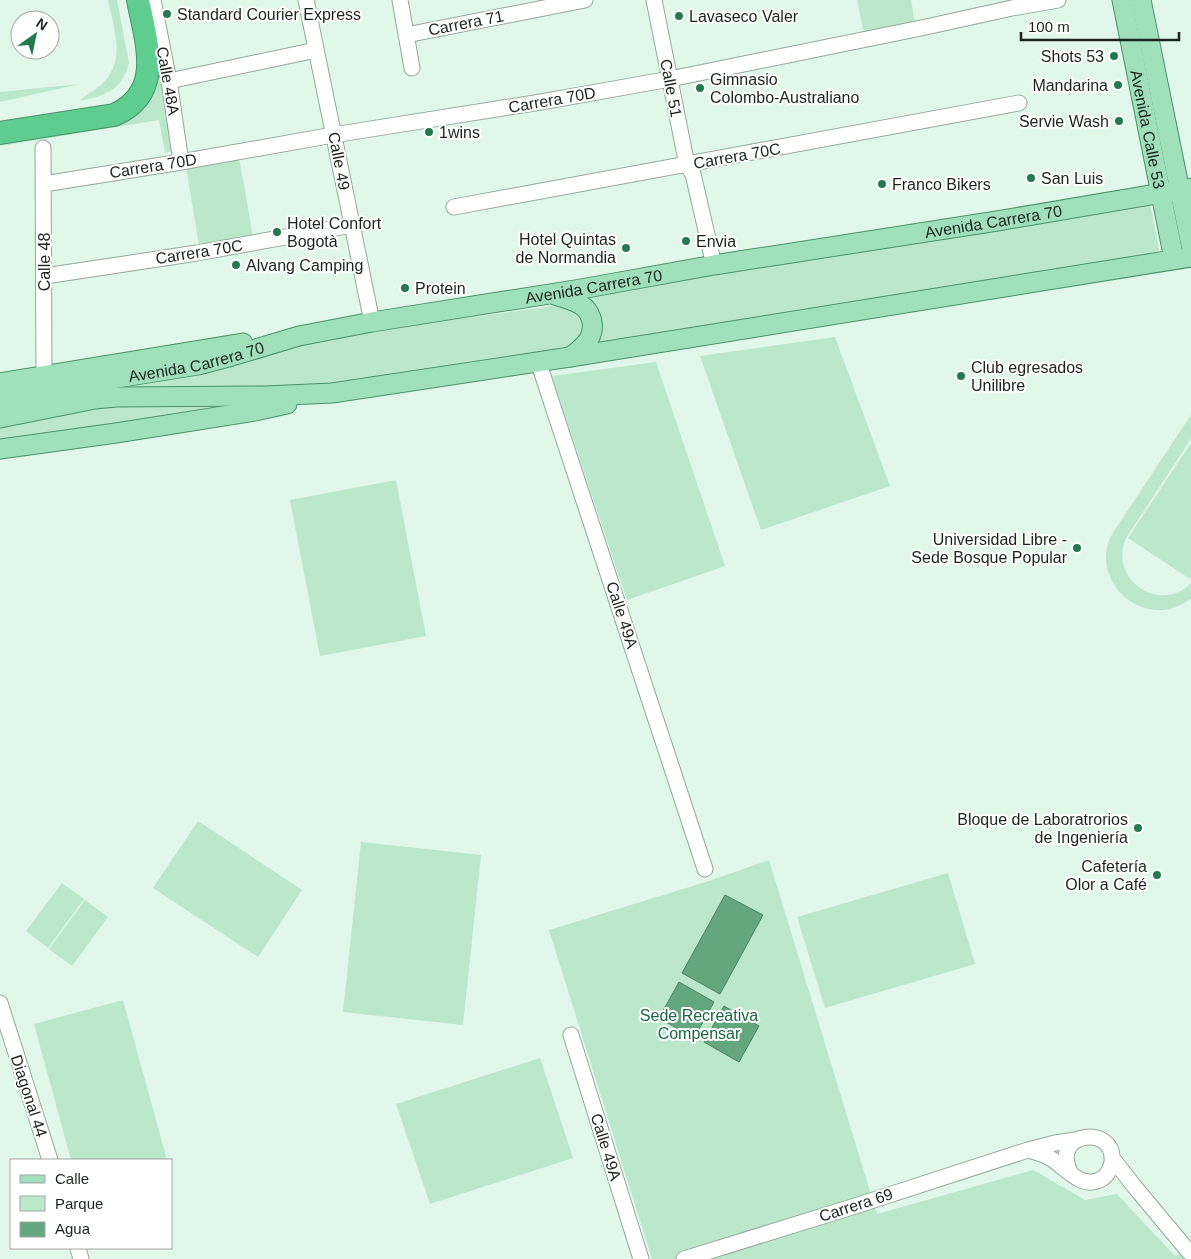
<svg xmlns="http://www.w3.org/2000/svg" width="1191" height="1259" viewBox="0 0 1191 1259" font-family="Helvetica,sans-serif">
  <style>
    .green { fill: #bbe8cb }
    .water { fill: #64a77f; stroke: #4e8062 }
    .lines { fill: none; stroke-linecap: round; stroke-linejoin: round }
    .minor-casing { stroke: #93a89a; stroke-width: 17 }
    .major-casing { stroke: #489268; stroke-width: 21 }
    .highway-casing { stroke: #489268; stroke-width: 24 }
    .minor { stroke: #fff; stroke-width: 15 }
    .major { stroke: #a0e1bc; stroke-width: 19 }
    .highway { stroke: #60cd90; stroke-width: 22 }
    .poi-dot { fill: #237a4e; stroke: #fff; stroke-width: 2 }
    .labels { text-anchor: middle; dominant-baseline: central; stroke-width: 4; stroke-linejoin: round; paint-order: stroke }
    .poi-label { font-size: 16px; fill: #1c241f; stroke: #fff; text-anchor: start }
    .street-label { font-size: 16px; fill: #1c241f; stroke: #fff }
    .park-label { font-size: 16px; fill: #1a6640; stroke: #fff }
  </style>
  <rect width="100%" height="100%" fill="#e1f7e9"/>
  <path class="green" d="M 108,0 L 117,0 L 129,63 C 122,91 104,96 79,101 C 86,95 94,91 101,85 C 127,61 114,30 108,0 Z
    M 150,0 L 172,151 L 165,153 L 159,120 L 0,146 L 0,138 L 139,106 Z
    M 857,0 L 911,0 L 916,28 L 865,38 Z
    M 80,84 L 0,102 L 0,92 Z
    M 239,158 L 253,236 L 199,245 L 186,167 Z
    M 1150,203 L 1160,254 L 591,347 L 585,296 L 850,251 Z
    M 564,303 L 579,309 L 588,326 L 576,344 L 552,349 L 313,385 L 239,388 L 135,388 L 135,385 L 238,364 L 280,351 L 346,334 L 540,308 Z
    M 835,337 L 890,486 L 761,530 L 700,356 Z
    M 656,362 L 725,566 L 627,600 L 552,376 Z
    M 163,402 L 236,405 L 0,443 L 0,425 L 100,408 Z
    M 1191,415 L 1191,439 L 1126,538 C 1108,579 1160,615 1191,583 L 1191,599 C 1184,603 1178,607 1170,609 C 1138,616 1106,590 1106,557 C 1106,545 1111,535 1118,525 Z
    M 1191,443 L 1191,577 L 1190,579 L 1128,538 Z
    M 396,480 L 426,636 L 320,656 L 290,500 Z
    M 198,821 L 302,890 L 258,957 L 153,888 Z
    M 361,842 L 481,855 L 463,1025 L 343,1012 Z
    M 769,860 L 877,1214 L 1033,1170 L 1085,1200 L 1117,1194 L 1175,1256 L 1191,1252 L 1191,1259 L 652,1259 L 549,930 L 709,881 Z
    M 948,873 L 975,964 L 825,1008 L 797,917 Z
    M 62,883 L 84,899 L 48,948 L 26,931 Z
    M 85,900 L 108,917 L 72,966 L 49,949 Z
    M 123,1000 L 167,1160 L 71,1160 L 34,1024 Z
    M 540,1058 L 573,1158 L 430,1204 L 396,1104 Z"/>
  <path class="water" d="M 725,895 L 763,915 L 720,994 L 682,973 Z
    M 679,982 L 714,1002 L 694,1038 L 659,1018 Z
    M 724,1006 L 759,1026 L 739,1062 L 704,1042 Z"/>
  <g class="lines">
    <defs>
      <path id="minor" d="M 153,0 L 169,81 L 181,162
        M 306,0 L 372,322
        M 400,0 L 412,68
        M 654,0 L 687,165 L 693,174 L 714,265
        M 406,35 L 585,0
        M 169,81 L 316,50
        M 43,148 L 44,375
        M 44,184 L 181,162 L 333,135 L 541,102 L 670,79 L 926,27 L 1012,8 L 1058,0
        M 454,207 L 1019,103
        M 45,276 L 197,253 L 352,225
        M 538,361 L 705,869
        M 0,1003 L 50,1160
        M 571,1035 L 641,1259
        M 1028,1150 C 1036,1152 1043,1154 1050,1158 C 1066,1167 1082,1192 1103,1178 C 1108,1174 1111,1168 1112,1162 C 1116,1124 1050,1131 1070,1172
        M 1112,1158 L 1134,1186 L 1189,1252
        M 78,1248 L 81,1259
        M 684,1259 L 852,1207 L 1028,1150 L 1055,1143 L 1076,1140"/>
      <g id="major">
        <path id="s1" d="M 1122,0 L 1174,259"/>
        <path d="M 1141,0 L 1191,245"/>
        <path d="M 555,295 C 564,298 574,300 581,305 C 586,308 589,312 591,318 C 597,336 583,348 570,357"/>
        <path d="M 0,383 L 243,343"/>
        <path id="s2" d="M 0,400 L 92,382 L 198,365 L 232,356 L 299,336 L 372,322 L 581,289 L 714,265 L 997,221 L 1191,188"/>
        <path d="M 0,418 L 95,399 L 116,397 L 266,396 L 332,393 L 570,357 L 1191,257"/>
        <path d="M 0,449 L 116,433 L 255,411 L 287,404"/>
      </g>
      <path id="highway" d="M 0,133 L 114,115 C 165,93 146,42 138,0"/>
    </defs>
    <use href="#minor" class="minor-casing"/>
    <use href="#major" class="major-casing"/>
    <use href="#highway" class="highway-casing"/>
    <use href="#minor" class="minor"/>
    <use href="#major" class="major"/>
    <use href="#highway" class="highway"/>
  </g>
  <g class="poi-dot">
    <circle cx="167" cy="14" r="5"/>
    <circle cx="679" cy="16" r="5"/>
    <circle cx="1114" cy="56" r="5"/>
    <circle cx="1118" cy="85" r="5"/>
    <circle cx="700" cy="88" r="5"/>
    <circle cx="1119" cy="121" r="5"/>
    <circle cx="429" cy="132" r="5"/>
    <circle cx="1031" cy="178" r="5"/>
    <circle cx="882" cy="184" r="5"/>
    <circle cx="277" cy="232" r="5"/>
    <circle cx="686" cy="241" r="5"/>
    <circle cx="626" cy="248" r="5"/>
    <circle cx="236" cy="265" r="5"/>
    <circle cx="405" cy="288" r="5"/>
    <circle cx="961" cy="376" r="5"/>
    <circle cx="1077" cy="548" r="5"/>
    <circle cx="1138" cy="828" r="5"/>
    <circle cx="1157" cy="875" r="5"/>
  </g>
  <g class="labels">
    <g class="poi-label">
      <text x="177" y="14">Standard Courier Express</text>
      <text x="689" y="16">Lavaseco Valer</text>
      <text x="1104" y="56" text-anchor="end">Shots 53</text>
      <text x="710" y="79">Gimnasio<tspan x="710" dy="18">Colombo-Australiano</tspan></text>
      <text x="1108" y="85" text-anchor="end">Mandarina</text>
      <text x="1109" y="121" text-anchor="end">Servie Wash</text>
      <text x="439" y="132">1wins</text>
      <text x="1041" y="178">San Luis</text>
      <text x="892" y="184">Franco Bikers</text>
      <text x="287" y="223">Hotel Confort<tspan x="287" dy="18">Bogotà</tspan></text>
      <text x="616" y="239" text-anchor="end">Hotel Quintas<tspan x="616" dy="18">de Normandia</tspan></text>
      <text x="696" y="241">Envia</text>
      <text x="246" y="265">Alvang Camping</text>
      <text x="415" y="288">Protein</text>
      <text x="971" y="367">Club egresados<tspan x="971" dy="18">Unilibre</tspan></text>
      <text x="1067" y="539" text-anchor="end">Universidad Libre -<tspan x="1067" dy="18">Sede Bosque Popular</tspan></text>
      <text x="1128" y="819" text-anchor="end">Bloque de Laboratrorios<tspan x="1128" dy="18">de Ingeniería</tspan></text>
      <text x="1147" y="866" text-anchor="end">Cafetería<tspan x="1147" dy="18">Olor a Café</tspan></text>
    </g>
    <g class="street-label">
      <text transform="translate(466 23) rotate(-11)">Carrera 71</text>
      <text transform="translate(168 81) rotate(80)">Calle 48A</text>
      <text transform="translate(671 88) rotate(79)">Calle 51</text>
      <text transform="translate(552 100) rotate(-10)">Carrera 70D</text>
      <text stroke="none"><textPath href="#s1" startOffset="132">Avenida Calle 53</textPath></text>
      <text transform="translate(737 156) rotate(-10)">Carrera 70C</text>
      <text transform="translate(339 161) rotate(79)">Calle 49</text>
      <text transform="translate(153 166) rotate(-9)">Carrera 70D</text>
      <text stroke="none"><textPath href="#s2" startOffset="1010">Avenida Carrera 70</textPath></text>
      <text transform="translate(199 252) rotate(-9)">Carrera 70C</text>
      <text transform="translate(44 262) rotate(-90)">Calle 48</text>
      <text stroke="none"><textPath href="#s2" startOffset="605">Avenida Carrera 70</textPath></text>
      <text stroke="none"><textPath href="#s2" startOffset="200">Avenida Carrera 70</textPath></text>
      <text transform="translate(622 615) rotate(72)">Calle 49A</text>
      <text transform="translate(29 1096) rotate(72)">Diagonal 44</text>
      <text transform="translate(606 1147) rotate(73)">Calle 49A</text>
      <text transform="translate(856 1205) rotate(-18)">Carrera 69</text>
    </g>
    <g class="park-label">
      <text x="699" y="1015">Sede Recreativa<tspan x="699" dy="18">Compensar</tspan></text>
    </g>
  </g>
  <rect x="10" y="1159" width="162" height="90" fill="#ffffff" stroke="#a4a7a5"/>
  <rect x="20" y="1175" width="25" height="8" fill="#a0e1bc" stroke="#a4a7a5"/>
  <text x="55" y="1184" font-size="15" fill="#1c241f">Calle</text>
  <rect x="20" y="1196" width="25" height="15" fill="#bbe8cb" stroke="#a4a7a5"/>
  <text x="55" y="1209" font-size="15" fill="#1c241f">Parque</text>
  <rect x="20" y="1222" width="25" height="15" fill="#64a77f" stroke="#a4a7a5"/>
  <text x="55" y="1234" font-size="15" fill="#1c241f">Agua</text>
  <g transform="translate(35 35) rotate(33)"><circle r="24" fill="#ffffff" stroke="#a4a7a5"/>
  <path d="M0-4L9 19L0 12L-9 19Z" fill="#237a4e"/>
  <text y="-8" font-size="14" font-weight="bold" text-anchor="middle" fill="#1c241f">N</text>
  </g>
  <path d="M1021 32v8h158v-8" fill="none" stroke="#1c241f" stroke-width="2.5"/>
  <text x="1028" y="32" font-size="15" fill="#1c241f" stroke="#ffffff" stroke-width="4" paint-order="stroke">100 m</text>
</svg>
